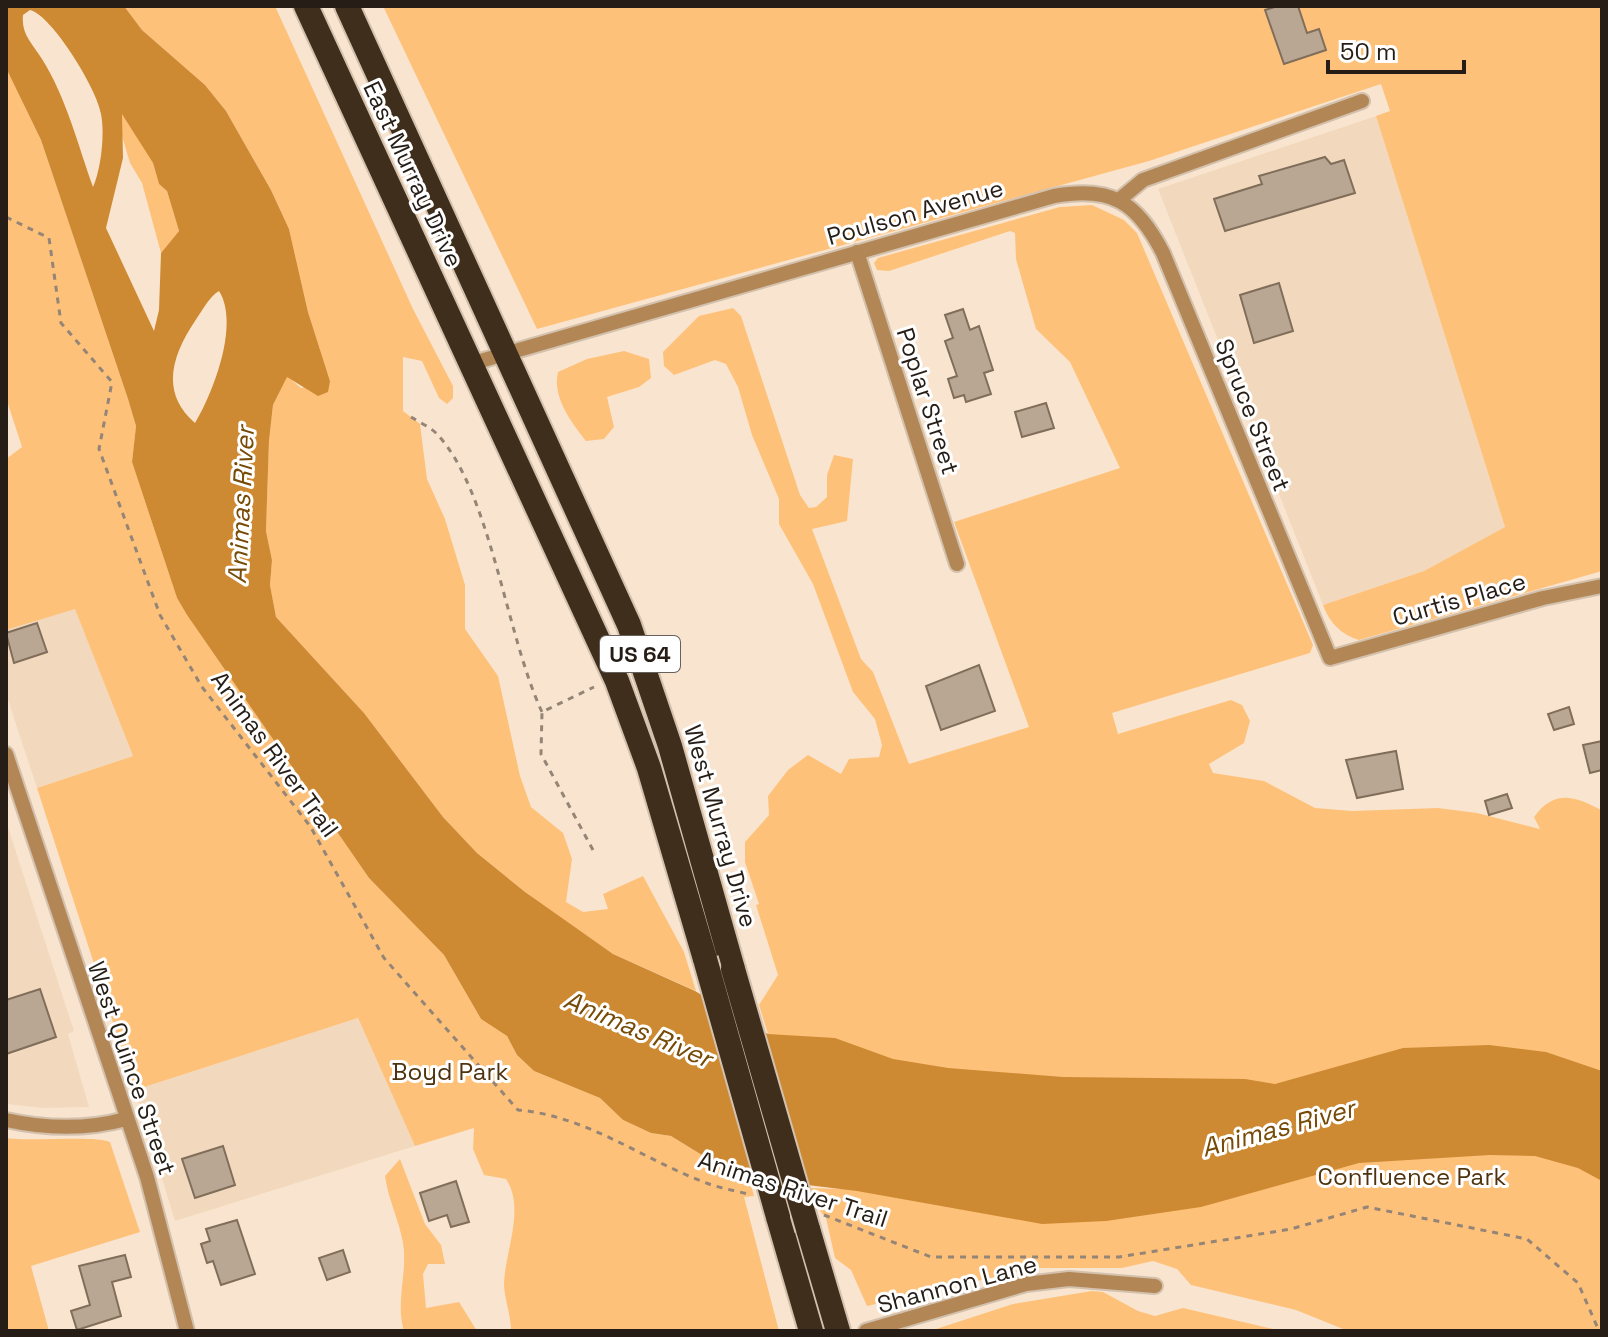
<svg xmlns="http://www.w3.org/2000/svg" width="1608" height="1337" viewBox="0 0 1608 1337" font-family="'Space Grotesk',sans-serif">
  <style>
    .built { fill: #f2d9be }
    .green { fill: #fec17a }
    .water { fill: #ce8a32; fill-rule: evenodd }
    .building { fill: #baa793; stroke: #806e5b; stroke-width: 2 }
    .lines { fill: none; stroke-linecap: round; stroke-linejoin: round }
    .street-casing { stroke: #d3c1ae; stroke-width: 18 }
    .highway-casing { stroke: #d3c1ae; stroke-width: 28 }
    .path { stroke: #948577; stroke-width: 3; stroke-dasharray: 6 6; stroke-linecap: butt }
    .street { stroke: #b28755; stroke-width: 14 }
    .highway { stroke: #3e2e1b; stroke-width: 24 }
    .highway-bridge-casing { stroke: #d3c1ae; stroke-width: 28; stroke-linecap: butt }
    .highway-bridge { stroke: #3e2e1b; stroke-width: 24 }
    .labels { text-anchor: middle; dominant-baseline: central; stroke-width: 6; stroke-linejoin: round; paint-order: stroke }
    .shield { fill: #fff; stroke: #66615c; stroke-width: 2 }
    .shield-label { font-size: 22px; font-weight: bold; fill: #251d16 }
    .street-label { font-size: 24px; fill: #251d16; stroke: #fff }
    .park-label { font-size: 24px; fill: #4f330f; stroke: #fff }
    .water-label { font-size: 26px; font-style: italic; fill: #774a05; stroke: #fff }
  </style>
  <rect width="100%" height="100%" fill="#f9e5cf"/>
  <path class="built" d="M 1376,116 L 1505,527 L 1424,571 L 1323,605 L 1158,189 Z
    M 75,608 L 133,756 L 37,788 L 6,694 L 6,630 Z
    M 6,821 L 74,1031 L 68,1034 L 89,1107 L 43,1108 L 6,1104 Z
    M 358,1018 L 415,1146 L 175,1221 L 135,1090 Z"/>
  <path class="green" d="M 124,6 L 275,6 L 413,309 L 453,386 L 453,398 L 447,404 L 439,398 L 422,361 L 403,357 L 403,411 L 420,424 L 427,479 L 445,519 L 465,585 L 465,629 L 498,676 L 520,776 L 531,807 L 563,833 L 572,859 L 566,902 L 583,912 L 608,909 L 603,894 L 643,876 L 684,952 L 696,991 L 613,954 L 536,901 L 477,853 L 443,817 L 364,713 L 276,617 L 270,585 L 272,560 L 266,531 L 269,441 L 273,405 L 287,376 L 301,388 L 330,381 L 308,312 L 289,229 L 271,190 L 226,111 L 205,85 L 142,30 Z
    M 383,6 L 1602,6 L 1602,571 L 1359,640 C 1341,635 1329,622 1323,605 L 1424,571 L 1505,527 L 1376,116 L 1390,111 L 1381,84 L 1149,161 L 537,329 Z
    M 6,68 L 41,140 L 128,399 L 136,426 L 132,462 L 177,598 L 187,615 L 369,878 L 444,955 L 481,1019 L 507,1036 L 517,1055 L 534,1071 L 600,1098 L 623,1120 L 651,1133 L 671,1136 L 728,1171 L 749,1178 L 754,1196 L 744,1197 L 779,1331 L 511,1331 C 511,1316 505,1301 504,1286 C 504,1253 526,1209 506,1179 L 484,1175 L 473,1149 L 474,1128 L 415,1146 L 358,1018 L 135,1090 L 37,788 L 133,756 L 75,609 L 6,630 L 6,459 L 22,447 L 6,398 Z
    M 122,112 L 153,163 L 159,184 L 167,191 L 179,231 L 161,253 L 142,183 L 130,163 L 122,136 Z
    M 1092,205 L 1124,220 L 1137,233 L 1313,645 L 1310,653 L 1112,713 L 1118,734 L 1231,700 L 1242,705 L 1250,721 L 1244,743 L 1209,764 L 1213,773 L 1264,781 L 1315,808 L 1352,811 L 1438,808 L 1477,813 L 1540,829 L 1534,817 C 1554,789 1575,796 1601,810 L 1602,1071 L 1599,1070 L 1602,1073 L 1602,1331 L 1348,1331 L 1296,1310 L 1191,1285 L 1177,1269 L 1153,1261 L 1122,1268 L 1034,1268 L 867,1306 L 851,1270 L 835,1258 L 826,1218 L 815,1205 L 810,1188 L 846,1189 L 768,1034 L 759,1005 L 778,975 L 756,905 L 759,904 L 745,862 L 745,842 L 769,815 L 768,796 L 788,770 L 808,755 L 841,774 L 849,759 L 879,757 L 882,745 L 875,719 L 853,692 L 813,584 L 779,524 L 779,499 L 752,435 L 738,387 L 726,364 L 715,360 L 674,375 L 664,366 L 663,352 L 699,316 L 733,308 L 741,316 L 800,495 L 809,508 L 816,507 L 827,497 L 827,475 L 834,455 L 853,459 L 847,521 L 812,529 L 861,659 L 873,672 L 909,764 L 1029,727 L 954,522 L 1120,468 L 1070,362 L 1036,329 L 1016,259 L 1015,233 L 1010,231 L 889,271 L 877,270 L 874,263 L 878,258 L 1060,207 Z
    M 624,351 L 649,359 L 651,378 L 639,387 L 607,397 L 614,427 L 604,439 L 586,441 C 571,422 552,397 558,372 L 587,359 Z
    M 6,1138 C 31,1142 96,1135 110,1142 L 140,1232 L 31,1266 L 49,1331 L 6,1331 Z
    M 400,1159 L 425,1224 L 441,1245 L 445,1264 L 428,1264 L 423,1274 L 426,1308 L 459,1302 L 477,1331 L 404,1331 C 395,1301 408,1273 403,1243 C 399,1220 388,1199 385,1176 Z
    M 1092,1291 L 1103,1292 L 1138,1311 L 1155,1316 L 1183,1308 L 1282,1331 L 930,1331 L 1013,1304 Z"/>
  <path class="water" d="M 6,6 L 124,6 L 142,30 L 205,85 L 226,111 L 271,190 L 289,229 L 308,312 L 330,381 L 328,392 L 318,396 L 287,377 L 273,405 L 269,441 L 266,531 L 272,560 L 270,585 L 276,617 L 364,713 L 443,817 L 477,853 L 525,892 L 613,954 L 695,991 L 768,1034 L 835,1038 L 893,1059 L 948,1068 L 1063,1077 L 1245,1079 L 1275,1084 L 1403,1048 L 1489,1045 L 1546,1052 L 1602,1071 L 1602,1181 L 1578,1168 L 1535,1156 L 1490,1155 L 1359,1163 L 1201,1207 L 1106,1221 L 1042,1224 L 857,1191 L 749,1178 L 728,1171 L 671,1136 L 651,1133 L 623,1120 L 600,1098 L 534,1071 L 517,1055 L 507,1036 L 481,1019 L 444,955 L 369,878 L 187,615 L 177,598 L 132,462 L 136,426 L 128,399 L 41,140 L 6,68 ZM 30,10 C 52,15 98,91 101,114 C 105,134 101,169 93,187 C 78,145 66,97 42,59 C 32,43 21,34 23,15 ZM 122,114 L 153,163 L 159,184 L 167,191 L 179,231 L 161,253 L 159,310 L 154,331 L 106,228 L 123,158 ZM 219,291 C 240,324 213,393 195,423 C 159,392 173,354 195,321 C 202,311 209,297 219,291 Z"/>
  <path class="building" d="M 1278,6 L 1298,6 L 1307,33 L 1319,29 L 1326,50 L 1284,64 L 1265,10 Z
    M 1325,157 L 1331,164 L 1344,160 L 1355,193 L 1225,231 L 1214,199 L 1262,184 L 1259,176 Z
    M 1279,283 L 1293,331 L 1254,343 L 1240,295 Z
    M 963,309 L 970,330 L 979,326 L 993,370 L 984,373 L 991,394 L 966,402 L 964,395 L 954,398 L 948,379 L 957,376 L 945,341 L 953,338 L 945,315 Z
    M 1046,403 L 1054,428 L 1022,437 L 1015,412 Z
    M 37,623 L 47,652 L 14,663 L 6,633 Z
    M 979,665 L 995,711 L 941,730 L 926,686 Z
    M 1569,707 L 1574,724 L 1554,730 L 1548,714 Z
    M 1602,741 L 1602,770 L 1590,773 L 1583,745 Z
    M 1396,751 L 1403,789 L 1357,798 L 1346,760 Z
    M 1507,794 L 1512,808 L 1489,815 L 1485,801 Z
    M 40,989 L 56,1037 L 6,1054 L 6,1000 Z
    M 223,1146 L 235,1185 L 195,1198 L 182,1159 Z
    M 456,1181 L 469,1222 L 451,1227 L 447,1215 L 429,1221 L 420,1193 Z
    M 237,1220 L 255,1274 L 221,1285 L 213,1261 L 207,1263 L 201,1244 L 210,1241 L 206,1229 Z
    M 343,1250 L 350,1272 L 327,1280 L 319,1258 Z
    M 125,1255 L 131,1277 L 112,1282 L 121,1316 L 77,1330 L 71,1311 L 90,1305 L 79,1266 Z"/>
  <g class="lines">
    <defs>
      <path id="street" d="M 1119,200 L 1143,180 L 1362,101
        M 857,252 L 957,564
        M 470,364 L 1054,196 C 1112,186 1137,202 1163,253 L 1330,658 L 1543,598 L 1602,586
        M 6,754 L 147,1177 L 187,1331
        M 6,1120 C 47,1129 86,1130 126,1119
        M 866,1331 L 1026,1284 L 1069,1279 L 1155,1286"/>
      <path id="highway" d="M 306,6 L 617,681 L 649,768 L 705,959
        M 347,6 L 629,625 L 670,746 L 733,969
        M 778,1217 L 811,1331
        M 808,1229 L 838,1331"/>
    </defs>
    <use href="#street" class="street-casing"/>
    <use href="#highway" class="highway-casing"/>
    <path class="path" d="M 6,217 L 49,238 L 61,323 L 112,382 L 99,449 L 160,615 L 202,687 L 310,826 L 384,958 L 518,1110 C 588,1116 645,1161 709,1184 C 723,1189 738,1191 751,1195
      M 411,417 C 419,422 430,427 437,434 C 491,492 506,635 542,712
      M 593,850 L 541,754 L 542,712 L 594,687
      M 824,1215 L 931,1257 L 1119,1257 L 1291,1229 L 1367,1207 L 1527,1239 L 1578,1283 L 1599,1331"/>
    <use href="#street" class="street"/>
    <use href="#highway" class="highway"/>
    <defs>
      <path id="highway-bridge" d="M 705,959 L 778,1217
        M 733,969 L 808,1229"/>
    </defs>
    <use href="#highway-bridge" class="highway-bridge-casing"/>
    <use href="#highway-bridge" class="highway-bridge"/>
  </g>
  <g class="labels">
    <rect class="shield" x="600" y="636" width="80" height="36" rx="6"/>
    <g class="shield-label">
      <text x="640" y="654">US 64</text>
    </g>
    <g class="street-label">
      <text transform="translate(413 174) rotate(65)">East Murray Drive</text>
      <text transform="translate(915 212) rotate(-16)">Poulson Avenue</text>
      <text transform="translate(928 401) rotate(72)">Poplar Street</text>
      <text transform="translate(1253 415) rotate(68)">Spruce Street</text>
      <text transform="translate(1459 599) rotate(-16)">Curtis Place</text>
      <text transform="translate(275 754) rotate(54)">Animas River Trail</text>
      <text transform="translate(721 826) rotate(74)">West Murray Drive</text>
      <text transform="translate(132 1068) rotate(71)">West Quince Street</text>
      <text transform="translate(793 1189) rotate(18)">Animas River Trail</text>
      <text transform="translate(957 1284) rotate(-15)">Shannon Lane</text>
    </g>
    <g class="park-label">
      <text x="450" y="1071">Boyd Park</text>
      <text x="1412" y="1176">Confluence Park</text>
    </g>
    <g class="water-label">
      <text transform="translate(241 505) rotate(-87)">Animas River</text>
      <text transform="translate(638 1029) rotate(23)">Animas River</text>
      <text transform="translate(1278 1128) rotate(-15)">Animas River</text>
    </g>
  </g>
  <rect width="1608" height="1337" fill="none" stroke="#251d16" stroke-width="16"/>
  <path d="M1328 60v12h136v-12" fill="none" stroke="#251d16" stroke-width="4"/>
  <text x="1340" y="60" font-size="24" fill="#251d16" stroke="#ffffff" stroke-width="6" paint-order="stroke">50 m</text>
</svg>
